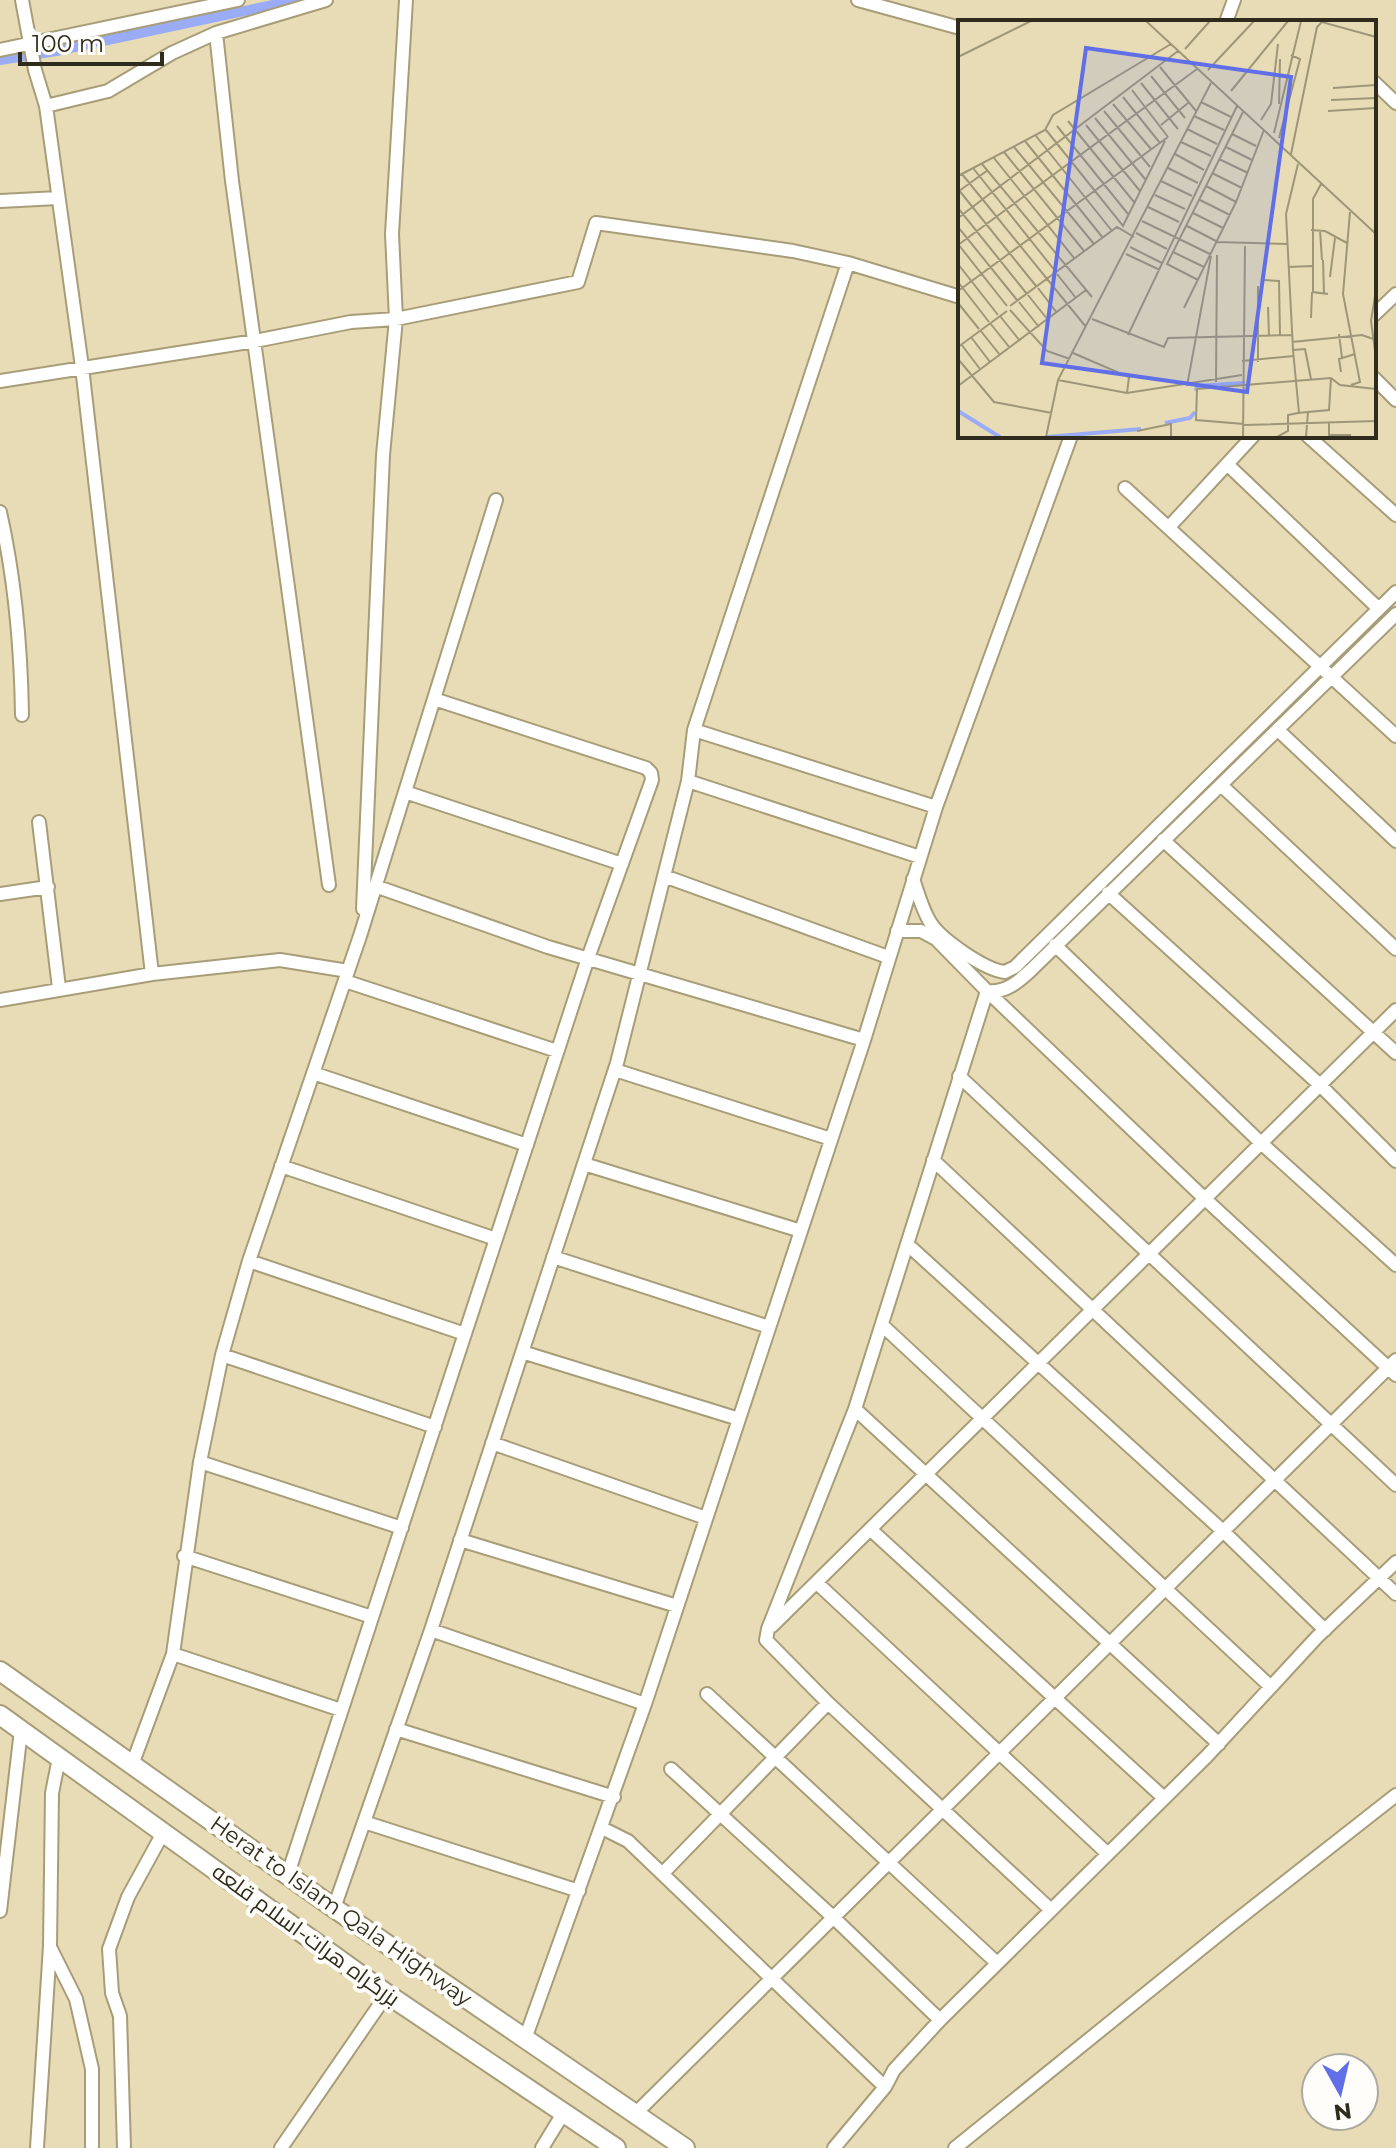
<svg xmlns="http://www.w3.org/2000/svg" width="1396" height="2148" viewBox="0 0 1396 2148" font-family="Montserrat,Cairo,sans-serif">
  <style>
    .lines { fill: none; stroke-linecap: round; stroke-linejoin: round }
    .canal { stroke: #9bacf6; stroke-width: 10 }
    .minor-casing { stroke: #a79d78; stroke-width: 16 }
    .highway-casing { stroke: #a79d78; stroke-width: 22 }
    .minor { stroke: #fff; stroke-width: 12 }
    .highway { stroke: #fff; stroke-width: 18 }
    .labels { text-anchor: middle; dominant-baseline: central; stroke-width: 8; stroke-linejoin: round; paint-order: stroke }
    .street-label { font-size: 22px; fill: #302c1d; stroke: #fefdf9 }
    .inset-river { fill: none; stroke: #9bacf6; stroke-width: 4 }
    .inset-road { fill: none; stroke: #9e9678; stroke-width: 2 }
    .view { fill: #606fe7; fill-opacity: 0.15; stroke: #606fe7; stroke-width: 4 }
    .inset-edge { fill: none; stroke: #302c1d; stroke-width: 4 }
  </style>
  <rect width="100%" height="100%" fill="#e7dcb5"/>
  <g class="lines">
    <path class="canal" d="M 0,60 L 56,51 L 296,0"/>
    <defs>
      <path id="minor" d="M 22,0 L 35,70 L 46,106 L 82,367 L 152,974
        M 858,0 L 960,28
        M 1226,22 L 1234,0
        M 216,33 L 232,181 L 329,885
        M 0,50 L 238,0
        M 1374,82 L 1396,103
        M 46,106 L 108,91 L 172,53 L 216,33 L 326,0
        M 0,201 L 58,198
        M 1374,315 L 1396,294
        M 1374,378 L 1396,400
        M 0,381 L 255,341 L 351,322 L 396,319 L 578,282 L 596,223 L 793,251 L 848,263 L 960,297
        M 1308,436 L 1396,515
        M 1227,464 L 1379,609
        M 1125,488 L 1396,736
        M 0,512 C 15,579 21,646 22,715
        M 1169,527 L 1253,436
        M 694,730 L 936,807
        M 1279,731 L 1396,841
        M 688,781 L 920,857
        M 1221,785 L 1396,949
        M 405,792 L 622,864
        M 39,822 L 59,988
        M 1163,840 L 1396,1053
        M 664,876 L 888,957
        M 913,879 C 918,893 922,909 930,922 C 940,939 985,970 1005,972 L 1015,967 L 1396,592
        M 375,886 L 548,947 L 864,1040
        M 1108,893 L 1319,1084 L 1396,1161
        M 0,894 L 48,887
        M 363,909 L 383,455 L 396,319 L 392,234 L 406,0
        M 897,931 L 921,931 L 936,939 L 987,991 C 1006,993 1018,982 1031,970 L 1396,614
        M 1055,945 L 1260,1142 L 1396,1265
        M 345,981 L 557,1051
        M 0,1000 L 152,974 L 280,960 L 348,971
        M 615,1070 L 831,1139
        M 313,1073 L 527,1145
        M 959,1076 L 1396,1485
        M 933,1160 L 1396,1594
        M 584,1164 L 801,1231
        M 281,1166 L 496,1239
        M 907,1244 L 1224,1532 L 1325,1630
        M 553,1257 L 769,1327
        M 249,1261 L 465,1334
        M 882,1325 L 1271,1687
        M 522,1352 L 739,1419
        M 222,1355 L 435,1427
        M 855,1409 L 1219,1744
        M 492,1443 L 706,1518
        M 200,1462 L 402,1528
        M 870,1529 L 1164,1798
        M 460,1540 L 677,1606
        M 184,1556 L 372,1617
        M 817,1583 L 1108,1854
        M 772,1626 L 1396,1010
        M 431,1630 L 645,1704
        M 173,1654 L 341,1710
        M 707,1694 L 997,1963
        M 396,1729 L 614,1797
        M 132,1765 L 173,1654 L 200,1462 L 222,1355 L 249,1261 L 360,936 L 496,500
        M 671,1769 L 834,1918 L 940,2020
        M 364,1822 L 579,1891
        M 602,1828 L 628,1841 L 885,2087
        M 663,1873 L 828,1703
        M 288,1874 L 588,958 L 652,780 L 651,773 L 646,768 L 434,699
        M 334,1908 L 431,1630 L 617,1063 L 688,781 L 694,730 L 848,263
        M 1051,1910 L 828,1703 L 766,1640 L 768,1629 L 855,1409 L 987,991 L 1203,1197 L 1396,1375
        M 0,1911 L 21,1730
        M 51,1949 L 76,1999 L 92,2069 L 92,2148
        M 525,2039 L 645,1704 L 864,1040 L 936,807 L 1071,436
        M 635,2114 L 1396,1360
        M 37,2148 L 50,1946 L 52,1793 L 59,1758
        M 124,2148 L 120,2016 L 112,1993 L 109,1949 L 128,1897 L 163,1833
        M 281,2148 L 387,1994
        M 542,2148 L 564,2112
        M 834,2148 L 885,2087 L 894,2070 L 940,2020 L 1207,1756 L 1317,1637 L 1396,1562
        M 955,2148 L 1228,1927 L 1396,1795"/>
      <path id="highway" d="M 0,1671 L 334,1908 L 685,2148
        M 0,1715 L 387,1994 L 616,2148"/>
    </defs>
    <use href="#minor" class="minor-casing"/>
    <use href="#highway" class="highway-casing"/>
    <use href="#minor" class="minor"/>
    <use href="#highway" class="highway"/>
  </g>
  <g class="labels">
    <g class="street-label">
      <text transform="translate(341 1911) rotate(35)">Herat to Islam Qala Highway</text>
      <text transform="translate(306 1935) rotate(36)">بزرگراه هرات-اسلام قلعه</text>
    </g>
  </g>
  <g transform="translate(958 20)">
    <rect width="418" height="418" fill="#e7dcb5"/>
    <path class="inset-river" d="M 238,371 L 239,366 L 287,363M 0,391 L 42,417M 207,403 L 232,398 L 237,392M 89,417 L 183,409"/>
    <path class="inset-road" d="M 188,1 L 418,214M 227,29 L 252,1M 0,37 L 73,1M 202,47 L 238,91M 250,50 L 296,1M 193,56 L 227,98M 183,63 L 220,109M 375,68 L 418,65M 174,70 L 210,117M 273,71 L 330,1M 165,77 L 202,123M 373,80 L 418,78M 243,82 L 273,97M 155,84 L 193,129M 321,84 L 322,39M 146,91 L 192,147M 370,91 L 418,88M 236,96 L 266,110M 137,98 L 187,159M 303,100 L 313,84 L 320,24M 110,101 L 176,182M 128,105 L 182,171M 203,105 L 230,83M 99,106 L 170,194M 229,109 L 259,124M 88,110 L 165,206 L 207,121M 316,113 L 343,1M 274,114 L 298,126M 78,116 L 154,211M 321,118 L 342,39 L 333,35M 67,121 L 145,218M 223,122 L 253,136M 56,127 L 136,224M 268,127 L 294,140M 46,132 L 126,231M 217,134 L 246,150M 333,134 L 359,7 L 364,2 L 418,17M 36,138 L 116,238M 261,139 L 290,153M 24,144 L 134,277M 340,144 L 328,194 L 335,330 L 341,393 L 350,392 L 348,417M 15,148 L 98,252M 210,148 L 240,163M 254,153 L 284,168M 4,154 L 128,307M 0,156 L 87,110 L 95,95 L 213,24M 203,161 L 234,176M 363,164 L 355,179 L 355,272 L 370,274M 248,166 L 278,182M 0,169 L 78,266M 1,171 L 30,150M 197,175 L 227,189M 242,180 L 272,195M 190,187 L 221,202M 0,188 L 69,274M 392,192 L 385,274 L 402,362 L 393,365M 235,193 L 265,208M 0,198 L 220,31M 184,201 L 252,234M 229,206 L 258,221M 0,207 L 59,280M 353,210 L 367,211 L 389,223M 362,210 L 364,240M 178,213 L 209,229M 258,222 L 330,224M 0,224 L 49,286M 0,225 L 239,49M 172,227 L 204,243M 215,232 L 246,247M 168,234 L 202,250M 365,240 L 366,274M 0,244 L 40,295M 330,247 L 354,246M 99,254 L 118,278M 372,257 L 377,218M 240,260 L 209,244 L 285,92M 306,260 L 321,261 L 322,315M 0,262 L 31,302M 80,268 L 99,293M 418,270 L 413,301 L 418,338M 0,271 L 210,117M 70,275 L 90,300M 61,282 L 81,307M 0,283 L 21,309M 52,286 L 159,207 L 176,217M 310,287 L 311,316M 226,288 L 278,182 L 306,110M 52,290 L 89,331 L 112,339M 42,296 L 62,321M 353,298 L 354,272M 134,299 L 206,327 L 210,318 L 335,315M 32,303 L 52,328M 22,310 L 42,335M 381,314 L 384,338M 170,315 L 279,86M 13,317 L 32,342M 334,322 L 404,315 L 418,320M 3,324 L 22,349M 0,327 L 49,291M 335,330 L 347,329 L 353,359M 115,333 L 171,357 L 169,373M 0,339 L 36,382 L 94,393M 284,341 L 336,336M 300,342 L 300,266M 383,352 L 381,339 L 397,334M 100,360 L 169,373 L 284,355M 258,362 L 259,235M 0,366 L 128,270M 229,366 L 253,236M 350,392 L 371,390 L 373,358M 371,402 L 371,415 L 393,415M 286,404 L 238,400 L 239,369 L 373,358 L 382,365 L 418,369M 286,405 L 418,401M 179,411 L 213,404 L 213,417M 88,417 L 100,360 L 253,63M 183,417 L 213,417M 285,417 L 287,226M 319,417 L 330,411 L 330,395 L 340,393"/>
    <path class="view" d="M 128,28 L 333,57 L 289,372 L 84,343 Z"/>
    <rect width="418" height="418" class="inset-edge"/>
  </g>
  <g transform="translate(1340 2092) rotate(172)"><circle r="38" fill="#fefdf9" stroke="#aca9a1" stroke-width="2"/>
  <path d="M0-6L14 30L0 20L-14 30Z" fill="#606fe7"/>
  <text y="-12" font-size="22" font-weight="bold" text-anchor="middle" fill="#302c1d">N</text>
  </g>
  <path d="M20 52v12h142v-12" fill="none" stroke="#302c1d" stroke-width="4"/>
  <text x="32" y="52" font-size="24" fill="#302c1d" stroke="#fefdf9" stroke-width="6" paint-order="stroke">100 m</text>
</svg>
